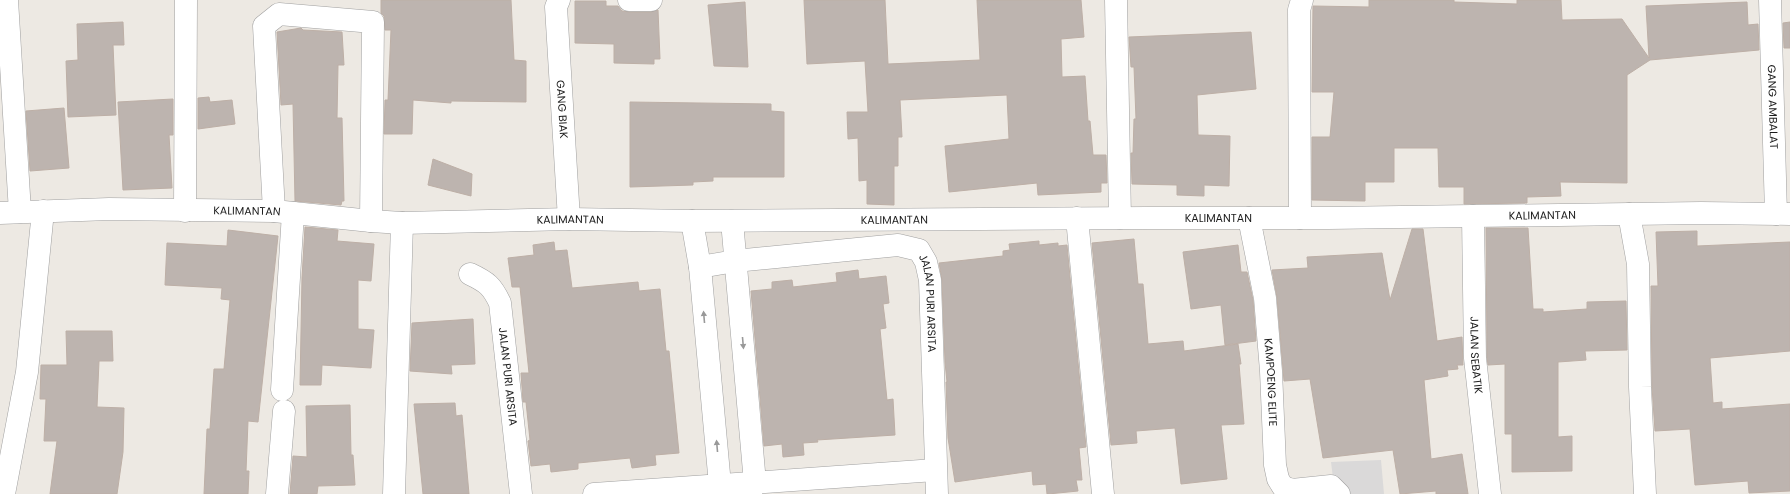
<svg xmlns="http://www.w3.org/2000/svg" width="1790" height="494" viewBox="0 0 1790 494" font-family="Poppins,sans-serif">
  <style>
    .residential { fill: #dad9d9 }
    .building { fill: #bdb4af; stroke: #bdafa6 }
    .lines { fill: none; stroke-linecap: round; stroke-linejoin: round }
    .minor-casing { stroke: #a0a0a0; stroke-width: 23 }
    .minor { stroke: #fff; stroke-width: 22 }
    .oneway { fill: #999 }
    .labels { text-anchor: middle; dominant-baseline: central; stroke-width: 3; stroke-linejoin: round; paint-order: stroke }
    .street-label { font-size: 11px; fill: #1c1c1c; stroke: #fff }
  </style>
  <rect width="100%" height="100%" fill="#ede9e3"/>
  <path class="residential" d="M 1381,460 L 1384,494 L 1335,494 L 1331,462 Z"/>
  <path class="building" d="M 381,0 L 511,0 L 514,60 L 526,61 L 526,102 L 451,101 L 451,103 L 413,100 L 412,134 L 384,134 L 385,100 L 388,100 L 391,30 L 385,30 L 384,16 L 381,13 Z
    M 804,0 L 885,0 L 888,64 L 980,60 L 977,0 L 1081,0 L 1084,37 L 1061,39 L 1062,77 L 1085,76 L 1088,121 L 1090,121 L 1093,155 L 1106,155 L 1107,183 L 1101,183 L 1101,192 L 1038,195 L 1037,183 L 949,192 L 945,146 L 1009,139 L 1007,95 L 900,100 L 902,137 L 898,137 L 898,166 L 894,166 L 894,205 L 867,204 L 867,180 L 859,181 L 858,138 L 848,139 L 847,112 L 868,112 L 865,61 L 807,64 Z
    M 1369,0 L 1454,0 L 1454,2 L 1517,4 L 1517,0 L 1561,0 L 1562,20 L 1622,19 L 1649,58 L 1646,6 L 1747,2 L 1748,25 L 1758,24 L 1759,50 L 1650,60 L 1627,75 L 1627,183 L 1560,182 L 1561,196 L 1527,197 L 1527,203 L 1464,204 L 1464,187 L 1439,187 L 1438,148 L 1394,148 L 1394,182 L 1365,182 L 1365,201 L 1312,200 L 1312,137 L 1330,137 L 1334,92 L 1312,92 L 1313,6 L 1369,7 Z
    M 575,1 L 606,1 L 606,6 L 618,6 L 622,11 L 629,12 L 651,12 L 658,10 L 660,59 L 654,59 L 654,64 L 614,63 L 614,44 L 575,43 Z
    M 745,2 L 748,67 L 714,66 L 708,5 Z
    M 123,22 L 124,45 L 113,45 L 116,115 L 68,117 L 66,61 L 78,60 L 77,24 Z
    M 1790,22 L 1790,48 L 1784,48 L 1783,23 Z
    M 301,28 L 303,30 L 342,32 L 344,65 L 338,65 L 337,118 L 342,118 L 344,201 L 342,201 L 341,205 L 295,201 L 293,104 L 281,105 L 277,32 Z
    M 1251,32 L 1256,89 L 1197,95 L 1198,135 L 1230,136 L 1229,186 L 1204,185 L 1204,196 L 1177,195 L 1177,185 L 1132,184 L 1131,153 L 1133,153 L 1134,119 L 1136,119 L 1134,67 L 1131,67 L 1129,37 Z
    M 209,97 L 210,102 L 232,100 L 235,124 L 198,129 L 198,98 Z
    M 173,99 L 173,135 L 169,135 L 172,188 L 123,190 L 118,102 Z
    M 630,102 L 771,104 L 771,111 L 784,112 L 784,177 L 713,177 L 713,181 L 693,182 L 693,185 L 630,187 Z
    M 64,108 L 69,168 L 30,171 L 26,111 Z
    M 433,159 L 472,174 L 471,196 L 428,185 Z
    M 305,227 L 338,230 L 337,241 L 374,244 L 371,281 L 358,280 L 358,329 L 374,330 L 371,368 L 322,365 L 321,385 L 300,385 L 302,278 Z
    M 1486,228 L 1528,228 L 1533,309 L 1543,309 L 1543,312 L 1587,309 L 1587,302 L 1626,301 L 1627,350 L 1585,351 L 1586,360 L 1558,362 L 1558,437 L 1572,436 L 1572,471 L 1512,472 L 1512,434 L 1505,434 L 1505,364 L 1488,365 L 1487,357 Z
    M 1412,229 L 1423,229 L 1437,341 L 1462,337 L 1463,365 L 1457,365 L 1458,369 L 1447,370 L 1448,376 L 1424,380 L 1431,459 L 1462,454 L 1468,494 L 1436,494 L 1436,491 L 1400,494 L 1393,450 L 1323,458 L 1310,379 L 1284,381 L 1277,297 L 1272,270 L 1308,268 L 1307,257 L 1382,253 L 1390,300 Z
    M 228,230 L 278,236 L 258,422 L 248,421 L 246,471 L 249,471 L 248,494 L 204,494 L 207,429 L 210,429 L 214,369 L 224,369 L 230,300 L 221,299 L 222,288 L 165,285 L 167,243 L 227,246 Z
    M 1697,231 L 1697,246 L 1790,242 L 1790,351 L 1710,358 L 1713,403 L 1722,402 L 1722,409 L 1790,404 L 1790,491 L 1749,493 L 1748,481 L 1695,485 L 1690,429 L 1655,431 L 1652,387 L 1651,286 L 1658,286 L 1656,232 Z
    M 1134,239 L 1138,284 L 1143,284 L 1148,344 L 1183,341 L 1184,351 L 1238,344 L 1241,364 L 1239,364 L 1244,424 L 1221,425 L 1227,479 L 1181,484 L 1175,428 L 1136,431 L 1137,443 L 1111,445 L 1092,243 Z
    M 1039,241 L 1039,245 L 1058,243 L 1058,246 L 1067,245 L 1086,447 L 1079,448 L 1082,480 L 1076,480 L 1078,491 L 1048,494 L 1047,494 L 1046,484 L 1033,485 L 1032,471 L 955,482 L 948,438 L 946,382 L 947,382 L 945,362 L 942,280 L 939,263 L 1003,256 L 1003,251 L 1010,250 L 1009,244 Z
    M 554,242 L 555,251 L 567,250 L 572,288 L 638,282 L 639,291 L 660,289 L 666,351 L 669,351 L 679,453 L 655,455 L 656,465 L 632,468 L 630,458 L 578,463 L 578,469 L 551,472 L 550,464 L 531,466 L 528,441 L 530,440 L 526,402 L 523,402 L 521,373 L 529,373 L 520,287 L 512,287 L 508,258 L 534,255 L 533,245 Z
    M 1238,245 L 1241,272 L 1247,272 L 1253,300 L 1256,341 L 1225,345 L 1221,305 L 1191,309 L 1183,252 Z
    M 858,270 L 859,279 L 886,276 L 889,303 L 883,304 L 886,328 L 880,329 L 887,400 L 893,399 L 895,435 L 817,440 L 818,442 L 803,443 L 804,455 L 783,457 L 782,444 L 764,446 L 751,291 L 772,289 L 772,282 L 792,280 L 793,287 L 837,282 L 836,273 Z
    M 473,319 L 475,364 L 451,365 L 452,374 L 410,371 L 412,323 Z
    M 66,331 L 112,331 L 113,361 L 99,361 L 97,407 L 124,408 L 123,452 L 117,494 L 50,494 L 57,441 L 44,441 L 46,399 L 40,399 L 41,365 L 67,365 Z
    M 455,403 L 456,416 L 462,415 L 469,494 L 423,494 L 414,404 Z
    M 350,405 L 351,455 L 353,455 L 355,485 L 318,486 L 317,494 L 290,494 L 293,456 L 307,457 L 306,406 Z"/>
  <g class="lines">
    <defs>
      <g id="minor">
        <path d="M 7,0 L 20,212"/>
        <path id="s1" d="M 559,0 L 556,7 L 569,219"/>
        <path d="M 629,0 L 651,0"/>
        <path d="M 1116,0 L 1120,218"/>
        <path id="s2" d="M 1770,0 L 1776,214"/>
        <path d="M 185,211 L 186,0"/>
        <path d="M 274,211 L 264,26 L 279,14 L 373,22 L 371,221"/>
        <path id="s3" d="M 0,213 L 109,209 L 274,211 L 371,221 L 402,223 L 569,219 L 692,221 L 1148,218 L 1329,218 L 1701,213 L 1790,214"/>
        <path d="M 1629,214 L 1638,264 L 1640,387 L 1645,494"/>
        <path id="s4" d="M 1473,216 L 1475,358 L 1490,494"/>
        <path d="M 1077,218 L 1103,494"/>
        <path id="s5" d="M 1249,218 L 1265,298 L 1271,371 L 1275,465 L 1278,479 L 1283,487 L 1292,490 L 1331,486 L 1339,494"/>
        <path d="M 1300,218 L 1299,10 L 1302,0"/>
        <path d="M 692,221 L 700,267 L 720,485 L 726,494"/>
        <path d="M 732,221 L 755,483 L 750,494"/>
        <path id="s6" d="M 700,267 L 735,261 L 898,245 L 919,250 L 926,262 L 930,280 L 937,494"/>
        <path id="s7" d="M 470,274 C 487,282 492,286 500,303 L 521,494"/>
        <path d="M 282,390 L 293,213"/>
        <path d="M 4,494 L 27,372 L 43,211"/>
        <path d="M 277,494 L 284,411"/>
        <path d="M 394,494 L 402,223"/>
        <path d="M 594,494 L 935,470"/>
      </g>
    </defs>
    <use href="#minor" class="minor-casing"/>
    <use href="#minor" class="minor"/>
  </g>
  <defs><path id="oneway-solid" d="M-6-.8H1V-3.2L6.5 0L1 3.2V.8H-6Z"/></defs>
  <g class="oneway">
    <use href="#oneway-solid" transform="translate(704 317) rotate(-95)"/>
    <use href="#oneway-solid" transform="translate(743 343) rotate(85)"/>
    <use href="#oneway-solid" transform="translate(717 446) rotate(-95)"/>
  </g>
  <g class="labels">
    <g class="street-label">
      <text stroke="none"><textPath href="#s2" startOffset="107">GANG AMBALAT</textPath></text>
      <text stroke="none"><textPath href="#s1" startOffset="110">GANG BIAK</textPath></text>
      <text stroke="none"><textPath href="#s3" startOffset="247">KALIMANTAN</textPath></text>
      <text stroke="none"><textPath href="#s3" startOffset="1543">KALIMANTAN</textPath></text>
      <text stroke="none"><textPath href="#s3" startOffset="1219">KALIMANTAN</textPath></text>
      <text stroke="none"><textPath href="#s3" startOffset="571">KALIMANTAN</textPath></text>
      <text stroke="none"><textPath href="#s3" startOffset="895">KALIMANTAN</textPath></text>
      <text stroke="none"><textPath href="#s6" startOffset="276">JALAN PURI ARSITA</textPath></text>
      <text stroke="none"><textPath href="#s4" startOffset="139">JALAN SEBATIK</textPath></text>
      <text stroke="none"><textPath href="#s7" startOffset="117">JALAN PURI ARSITA</textPath></text>
      <text stroke="none"><textPath href="#s5" startOffset="166">KAMPOENG ELITE</textPath></text>
    </g>
  </g>
</svg>
